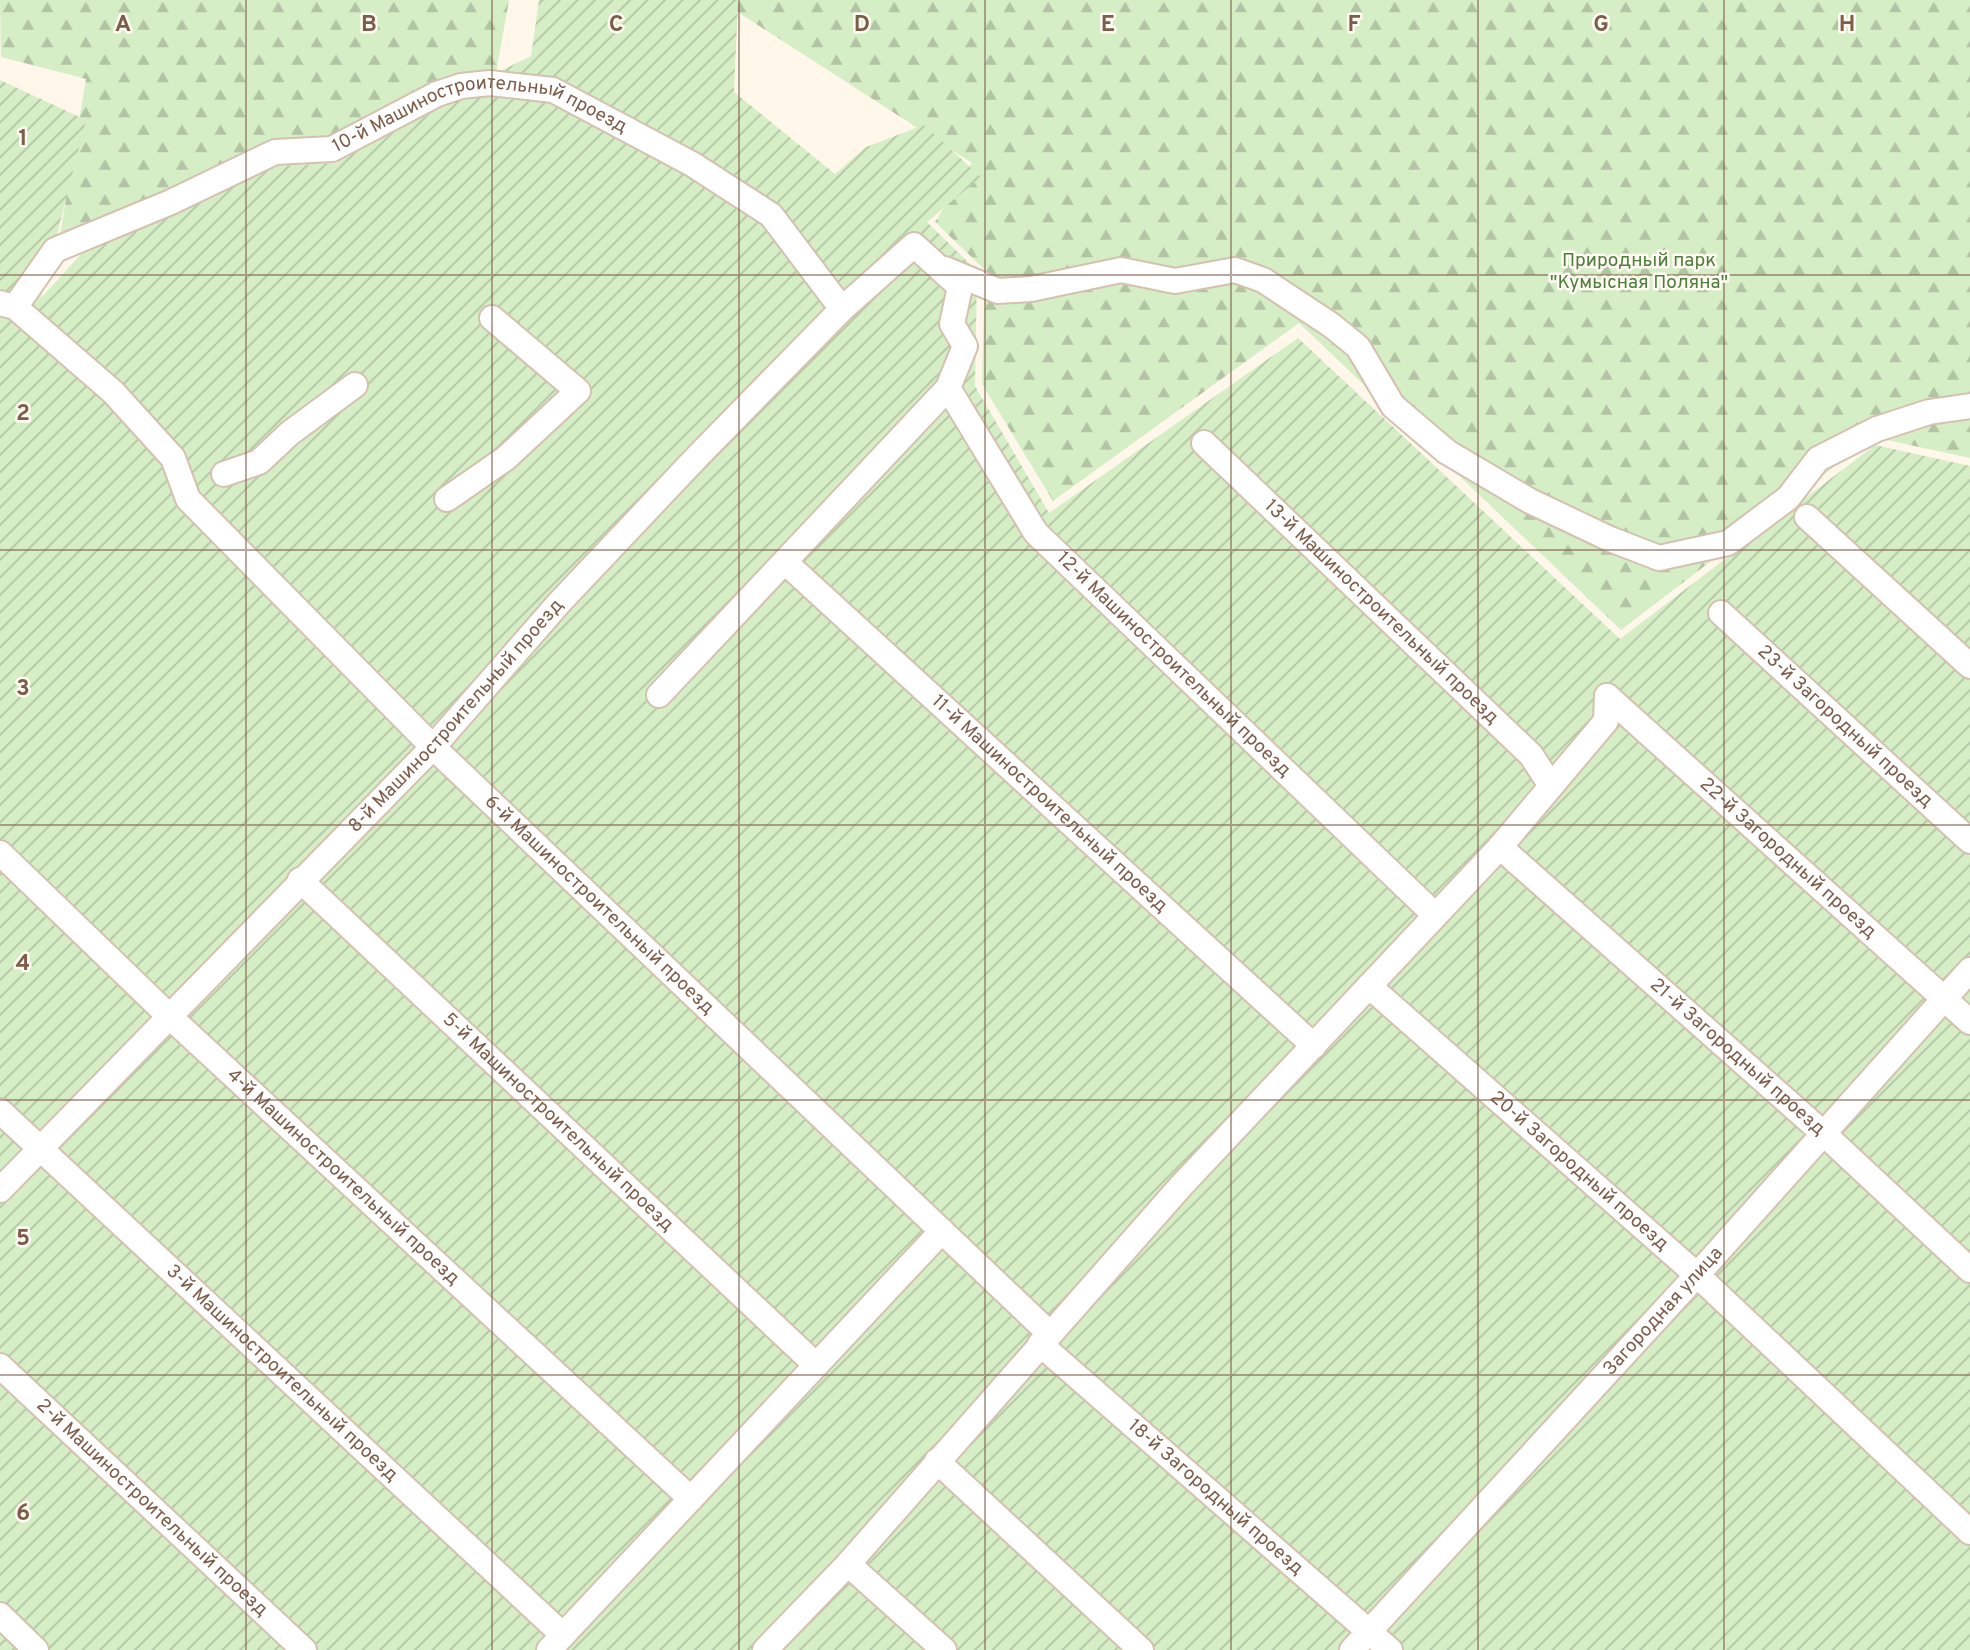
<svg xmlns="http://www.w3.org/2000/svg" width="1970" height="1650" viewBox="0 0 1970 1650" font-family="Overpass,sans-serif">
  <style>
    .forest { fill: url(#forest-firs) }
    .garden { fill: url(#garden-furrows) }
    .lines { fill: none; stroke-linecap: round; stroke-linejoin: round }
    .minor-casing { stroke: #d5c1b0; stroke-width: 28 }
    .minor { stroke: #fff; stroke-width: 24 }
    .grid { fill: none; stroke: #7d5d49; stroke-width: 2; stroke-opacity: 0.55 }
    .labels { text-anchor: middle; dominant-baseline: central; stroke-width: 5; stroke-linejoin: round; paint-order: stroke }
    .street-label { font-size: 19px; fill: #7d5d49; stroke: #fffaf2 }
    .park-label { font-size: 19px; fill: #4e7e3d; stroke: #fffaf2 }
    .grid-label { font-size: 23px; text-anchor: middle; font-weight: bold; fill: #7d5d49; stroke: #fffaf2; stroke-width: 5; stroke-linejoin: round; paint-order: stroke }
  </style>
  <defs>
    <pattern id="forest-firs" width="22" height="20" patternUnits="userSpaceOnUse" patternTransform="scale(1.75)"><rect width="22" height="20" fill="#d5eec6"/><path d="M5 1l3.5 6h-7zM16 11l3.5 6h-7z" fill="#b2c4a3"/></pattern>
    <pattern id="garden-furrows" width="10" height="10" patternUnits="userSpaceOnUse" patternTransform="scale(1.75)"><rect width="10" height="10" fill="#d5eec6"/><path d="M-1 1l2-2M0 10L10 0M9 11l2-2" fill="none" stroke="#b2c4a3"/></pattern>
  </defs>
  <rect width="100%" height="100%" fill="#fef7ea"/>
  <path class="forest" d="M 0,0 L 509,0 L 496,73 L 329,145 L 271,145 L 60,235 L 86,79 L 1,57 Z
    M 719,0 L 1970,0 L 1970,458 L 1873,437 L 1621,630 L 1299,323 L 1053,501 L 982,384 L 985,270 L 935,222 L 972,163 Z"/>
  <path class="garden" d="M 539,0 L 738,0 L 734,92 L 835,174 L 866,147 L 924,125 L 981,177 L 927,222 L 977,271 L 975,386 L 1049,513 L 1298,338 L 1620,639 L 1875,445 L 1970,466 L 1970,1650 L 0,1650 L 0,80 L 86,120 L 41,298 L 80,255 L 275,166 L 336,163 L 437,102 L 531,56 Z"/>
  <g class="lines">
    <defs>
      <g id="minor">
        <path d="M 945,269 L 998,291 L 1031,289 L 1121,270 L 1175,281 L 1235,270 L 1263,280 L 1331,325 L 1358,347 L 1393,406 L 1447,452 L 1530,501 L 1610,539 L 1659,558 L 1728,543 L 1788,498 L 1818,459 L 1877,429 L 1929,412 L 1970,406"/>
        <path id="s1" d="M 0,303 L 15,307 L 113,392 L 173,458 L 188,499 L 433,747 L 1049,1333"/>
        <path id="s2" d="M 15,307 L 55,250 L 171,202 L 275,152 L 332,149 L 437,94 L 461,86 L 490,83 L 553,90 L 692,164 L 771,215 L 842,309"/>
        <path id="s3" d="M 948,388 L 1036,533 L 1435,915"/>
        <path id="s4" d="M 1204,443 L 1531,755 L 1551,786"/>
        <path d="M 224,474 L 259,462 L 290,433 L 355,385"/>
        <path d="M 447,499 L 506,458 L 578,391 L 492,318"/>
        <path d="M 1807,517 L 1970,666"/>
        <path id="s5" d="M 786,563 L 1314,1046"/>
        <path id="s6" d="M 1721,613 L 1970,841"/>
        <path id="s7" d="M 1607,696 L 1970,1022"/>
        <path id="s8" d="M 1500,847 L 1823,1133 L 1970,1270"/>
        <path id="s9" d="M 0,853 L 169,1016 L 691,1499"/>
        <path id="s10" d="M 300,880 L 816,1365"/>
        <path id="s11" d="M 1369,986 L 1697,1275 L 1970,1532"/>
        <path id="s12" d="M 0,1111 L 563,1635"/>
        <path id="s13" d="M 0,1190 L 433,747 L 559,603 L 697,457 L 842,309 L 914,245 L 960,287 L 952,324 L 965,346 L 948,388 L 659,695"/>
        <path id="s14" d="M 1040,1344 L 1390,1650"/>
        <path id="s15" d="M 0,1366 L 304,1650"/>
        <path d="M 937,1461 L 1141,1650"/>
        <path d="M 848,1564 L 944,1650"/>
        <path d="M 0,1615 L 36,1650"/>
        <path d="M 549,1650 L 942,1231"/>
        <path d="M 765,1650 L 848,1564 L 1181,1186 L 1500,847 L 1606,721 L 1607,696"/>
        <path id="s16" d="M 1352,1650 L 1697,1275 L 1970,970"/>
      </g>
    </defs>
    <use href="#minor" class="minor-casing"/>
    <use href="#minor" class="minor"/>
  </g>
  <path class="grid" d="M 246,0 L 246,1650M 492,0 L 492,1650M 739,0 L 739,1650M 985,0 L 985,1650M 1231,0 L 1231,1650M 1478,0 L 1478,1650M 1724,0 L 1724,1650M 0,275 L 1970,275M 0,550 L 1970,550M 0,825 L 1970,825M 0,1100 L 1970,1100M 0,1375 L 1970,1375"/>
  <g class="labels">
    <g class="street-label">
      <text stroke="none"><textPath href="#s2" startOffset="528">10-й Машиностроительный проезд</textPath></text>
      <text stroke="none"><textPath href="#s4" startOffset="245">13-й Машиностроительный проезд</textPath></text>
      <text stroke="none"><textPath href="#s3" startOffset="360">12-й Машиностроительный проезд</textPath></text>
      <text stroke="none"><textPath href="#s13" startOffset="658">8-й Машиностроительный проезд</textPath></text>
      <text stroke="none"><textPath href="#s6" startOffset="168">23-й Загородный проезд</textPath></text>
      <text stroke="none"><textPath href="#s5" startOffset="357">11-й Машиностроительный проезд</textPath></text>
      <text stroke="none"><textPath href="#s7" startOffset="243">22-й Загородный проезд</textPath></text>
      <text stroke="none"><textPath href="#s1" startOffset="856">6-й Машиностроительный проезд</textPath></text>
      <text stroke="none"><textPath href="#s8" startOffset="317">21-й Загородный проезд</textPath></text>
      <text stroke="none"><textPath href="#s10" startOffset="354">5-й Машиностроительный проезд</textPath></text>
      <text stroke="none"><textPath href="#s11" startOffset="280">20-й Загородный проезд</textPath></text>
      <text stroke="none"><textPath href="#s9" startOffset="472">4-й Машиностроительный проезд</textPath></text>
      <text stroke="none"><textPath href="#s16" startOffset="460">Загородная улица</textPath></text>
      <text stroke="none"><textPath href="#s12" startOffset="385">3-й Машиностроительный проезд</textPath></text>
      <text stroke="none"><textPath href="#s14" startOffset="233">18-й Загородный проезд</textPath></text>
      <text stroke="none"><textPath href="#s15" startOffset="208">2-й Машиностроительный проезд</textPath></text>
    </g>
    <g class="park-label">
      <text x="1639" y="261">Природный парк<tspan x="1639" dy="22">"Кумысная Поляна"</tspan></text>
    </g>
  </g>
  <g class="grid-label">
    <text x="123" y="31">A</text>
    <text x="369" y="31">B</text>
    <text x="616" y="31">C</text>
    <text x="862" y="31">D</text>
    <text x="1108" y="31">E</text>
    <text x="1354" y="31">F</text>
    <text x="1601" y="31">G</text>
    <text x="1847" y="31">H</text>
    <text x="23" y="145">1</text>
    <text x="23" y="420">2</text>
    <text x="23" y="695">3</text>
    <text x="23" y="970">4</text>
    <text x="23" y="1245">5</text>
    <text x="23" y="1520">6</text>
  </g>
</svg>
